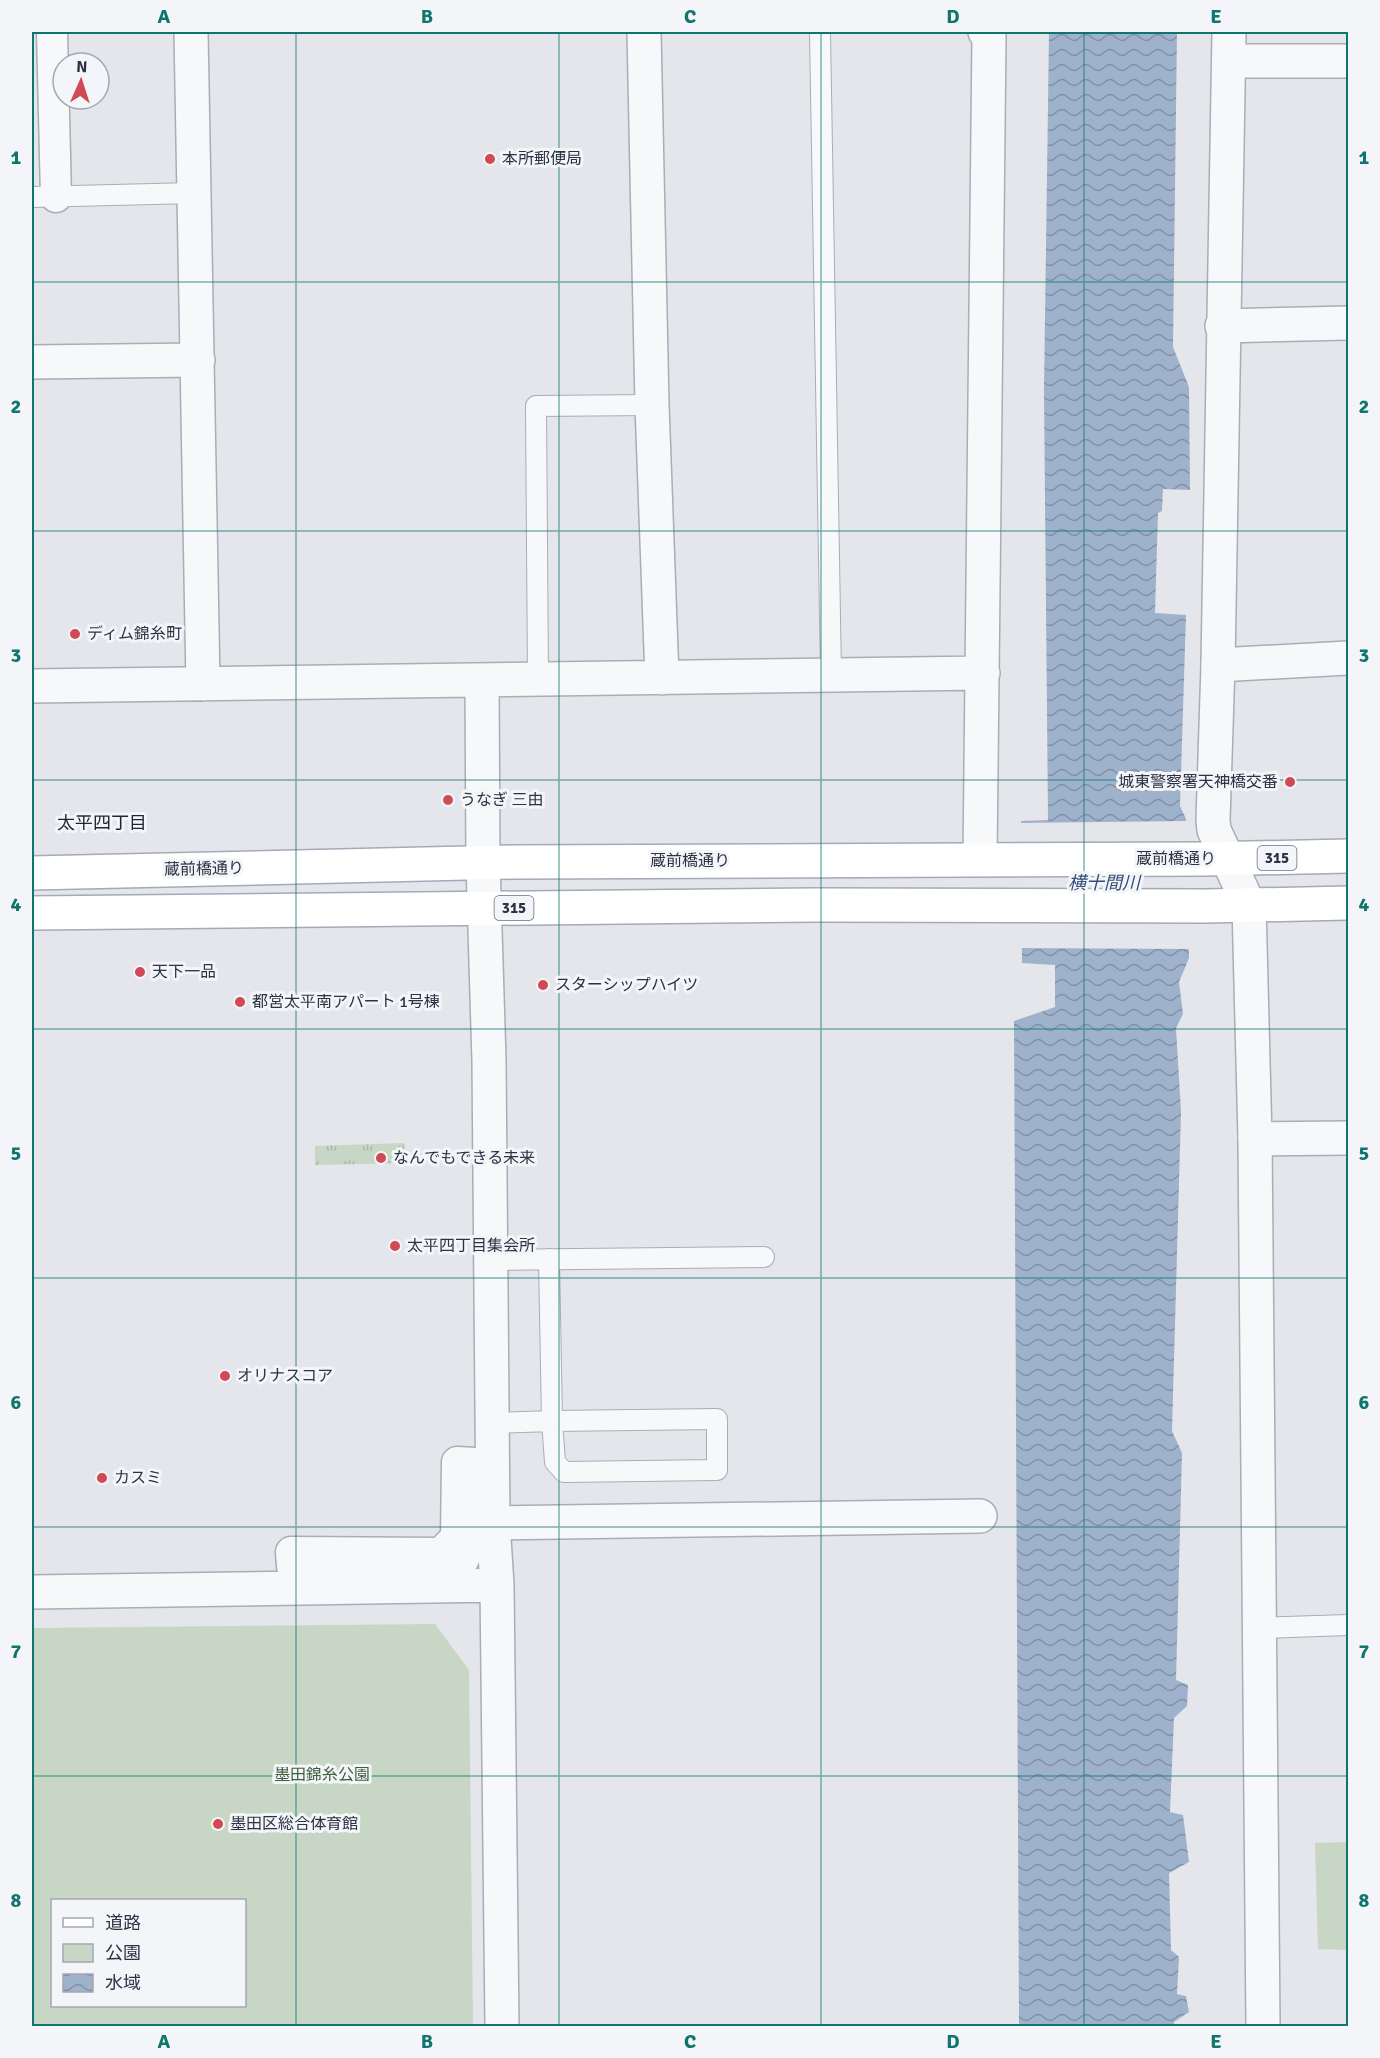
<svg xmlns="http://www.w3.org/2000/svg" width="1380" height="2058" viewBox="0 0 1380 2058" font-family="Signika,'Noto Sans JP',sans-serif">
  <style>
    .grass { fill: url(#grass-tufts) }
    .green { fill: #c8d6c5; fill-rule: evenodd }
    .water { fill: url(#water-waves) }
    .pier { fill: #e4e6ec }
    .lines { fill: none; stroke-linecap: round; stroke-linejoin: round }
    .service-casing { stroke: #a9adb6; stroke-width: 22 }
    .pedestrian-casing { stroke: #a9adb6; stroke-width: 33 }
    .minor-casing { stroke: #a9adb6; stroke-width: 36 }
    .tertiary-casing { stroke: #a9adb6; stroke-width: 36 }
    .primary-casing { stroke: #a3aab8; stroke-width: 36 }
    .service { stroke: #f7f8fa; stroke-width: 20 }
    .pedestrian { stroke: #f7f8fa; stroke-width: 30 }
    .minor { stroke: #f7f8fa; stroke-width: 33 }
    .tertiary { stroke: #f7f8fa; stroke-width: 33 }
    .primary { stroke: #fff; stroke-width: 33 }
    .grid { fill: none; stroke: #0f766e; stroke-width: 1.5; stroke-opacity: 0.55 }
    .poi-dot { fill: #d04a56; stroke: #f4f5f9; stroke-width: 2 }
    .labels { text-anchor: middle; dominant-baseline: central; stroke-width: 6; stroke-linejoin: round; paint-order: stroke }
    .shield { fill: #f4f5f9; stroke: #676d7a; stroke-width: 1.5 }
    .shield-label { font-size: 15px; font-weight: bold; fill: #2b3344 }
    .poi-label { font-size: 16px; fill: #2b3344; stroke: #f4f5f9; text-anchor: start }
    .street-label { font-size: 16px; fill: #2b3344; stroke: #f4f5f9 }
    .park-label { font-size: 16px; fill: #3d6038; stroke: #f4f5f9 }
    .neighbourhood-label { font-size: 18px; fill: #1d2435; stroke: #f4f5f9 }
    .water-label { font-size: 18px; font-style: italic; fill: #344f79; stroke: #f4f5f9 }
    .neatline { fill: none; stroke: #0f766e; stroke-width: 2 }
    .grid-label { font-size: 20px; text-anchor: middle; font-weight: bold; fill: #0f766e }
  </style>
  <defs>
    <pattern id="grass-tufts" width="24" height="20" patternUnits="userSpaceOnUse" patternTransform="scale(1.5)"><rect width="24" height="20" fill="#c8d6c5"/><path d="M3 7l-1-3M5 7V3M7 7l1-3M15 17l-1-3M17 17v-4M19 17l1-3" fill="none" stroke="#acb8aa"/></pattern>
    <pattern id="water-waves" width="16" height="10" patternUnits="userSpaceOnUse" patternTransform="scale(1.5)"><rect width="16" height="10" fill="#9fb2cb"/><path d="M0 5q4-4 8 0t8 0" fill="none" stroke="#8291a6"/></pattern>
  </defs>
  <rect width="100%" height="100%" fill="#e4e6ec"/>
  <path class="grass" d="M 404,1143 L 406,1163 L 315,1165 L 315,1146 Z"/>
  <path class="green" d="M 435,1624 L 469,1670 L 473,2026 L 32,2026 L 32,1628 ZM 52,1900 L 244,1900 L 244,2006 L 52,2006 Z
    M 1348,1842 L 1348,1950 L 1318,1949 L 1315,1843 Z"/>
  <path class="water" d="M 1049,32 L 1177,32 L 1173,347 L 1189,387 L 1190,490 L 1163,489 L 1162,511 L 1158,513 L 1155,613 L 1186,615 L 1180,806 L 1186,819 L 1189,958 L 1179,982 L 1183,1014 L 1176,1028 L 1181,1112 L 1172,1431 L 1182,1453 L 1176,1680 L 1188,1685 L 1187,1706 L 1174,1718 L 1170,1812 L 1183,1815 L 1189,1862 L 1169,1873 L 1171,1950 L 1179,1957 L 1177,1994 L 1186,1996 L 1189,2012 L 1174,2022 L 1174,2026 L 1019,2026 L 1014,1021 L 1055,1007 L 1055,965 L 1022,963 L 1021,821 L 1048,820 L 1044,391 Z"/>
  <path class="pier" d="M 1189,821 L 1192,949 L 1019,948 L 1018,823 Z"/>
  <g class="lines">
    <defs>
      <path id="service" d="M 820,32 L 831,675
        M 32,197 L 194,193
        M 538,679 L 536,406 L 652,405
        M 491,1260 L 764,1257
        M 717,1419 L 717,1470 L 564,1472 L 555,1462 L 552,1421 Z
        M 493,1423 L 552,1421 L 549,1259
        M 1259,1628 L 1348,1625"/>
      <path id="pedestrian" d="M 52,32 L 56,197
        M 457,1462 L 475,1463 L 472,1541 L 463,1561 L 449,1569 L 292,1566 L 291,1552 L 441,1553 L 456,1537 Z"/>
      <path id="minor" d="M 191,32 L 203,684
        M 644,32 L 652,405 L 662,678
        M 1229,61 L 1348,61
        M 1222,326 L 1348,323
        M 32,362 L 198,360
        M 1218,665 L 1348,658
        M 482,680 L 483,863
        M 32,686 L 983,673
        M 980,859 L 989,37 L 985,32
        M 1255,1139 L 1348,1138
        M 493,1523 L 980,1516"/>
      <path id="tertiary" d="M 1229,32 L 1218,665 L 1213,820 L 1214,830 L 1249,905 L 1255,1139 L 1263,2026
        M 483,863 L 489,1061 L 493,1523 L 497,1585 L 502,2026
        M 32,1592 L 497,1585"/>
      <path id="primary" d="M 32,873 L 515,862 L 1205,859 L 1348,856
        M 32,913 L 816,905 L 1206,906 L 1348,903"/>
    </defs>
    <use href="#service" class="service-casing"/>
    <use href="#pedestrian" class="pedestrian-casing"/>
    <use href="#minor" class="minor-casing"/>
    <use href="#tertiary" class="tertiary-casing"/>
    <use href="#primary" class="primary-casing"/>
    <use href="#service" class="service"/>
    <use href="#pedestrian" class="pedestrian"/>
    <use href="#minor" class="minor"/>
    <use href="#tertiary" class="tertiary"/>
    <use href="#primary" class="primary"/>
  </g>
  <path class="grid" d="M 296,32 L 296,2026M 559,32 L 559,2026M 821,32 L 821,2026M 1084,32 L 1084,2026M 32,282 L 1348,282M 32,531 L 1348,531M 32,780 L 1348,780M 32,1029 L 1348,1029M 32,1278 L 1348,1278M 32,1527 L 1348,1527M 32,1776 L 1348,1776"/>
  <g class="poi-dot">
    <circle cx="490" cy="159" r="6"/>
    <circle cx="75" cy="634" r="6"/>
    <circle cx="1290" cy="782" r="6"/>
    <circle cx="448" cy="800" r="6"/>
    <circle cx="140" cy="972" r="6"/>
    <circle cx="543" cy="985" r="6"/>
    <circle cx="240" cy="1002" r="6"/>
    <circle cx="381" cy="1158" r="6"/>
    <circle cx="395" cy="1246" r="6"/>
    <circle cx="225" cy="1376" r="6"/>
    <circle cx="102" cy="1478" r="6"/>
    <circle cx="218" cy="1824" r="6"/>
  </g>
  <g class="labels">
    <g class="shield">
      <rect x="1257.5" y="846" width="39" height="24" rx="4.5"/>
      <rect x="494.5" y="896" width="39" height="24" rx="4.5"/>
    </g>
    <g class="shield-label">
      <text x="1277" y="858">315</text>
      <text x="514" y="908">315</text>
    </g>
    <g class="poi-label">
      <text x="502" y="159">本所郵便局</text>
      <text x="87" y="634">ディム錦糸町</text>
      <text x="1278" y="782" text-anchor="end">城東警察署天神橋交番</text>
      <text x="460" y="800">うなぎ 三由</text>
      <text x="152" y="972">天下一品</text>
      <text x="555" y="985">スターシップハイツ</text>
      <text x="252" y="1002">都営太平南アパート 1号棟</text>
      <text x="393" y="1158">なんでもできる未来</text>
      <text x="407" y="1246">太平四丁目集会所</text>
      <text x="237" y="1376">オリナスコア</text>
      <text x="114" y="1478">カスミ</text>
      <text x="230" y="1824">墨田区総合体育館</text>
    </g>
    <g class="street-label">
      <text x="1176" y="859">蔵前橋通り</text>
      <text x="690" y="861">蔵前橋通り</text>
      <text transform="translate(204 869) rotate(-1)">蔵前橋通り</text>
    </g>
    <g class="park-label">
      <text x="322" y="1775">墨田錦糸公園</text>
    </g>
    <g class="neighbourhood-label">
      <text x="102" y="823">太平四丁目</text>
    </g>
    <g class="water-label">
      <text x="1104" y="883">横十間川</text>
    </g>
  </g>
  <rect width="1380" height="2058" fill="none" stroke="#f4f5f9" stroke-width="66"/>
  <rect x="51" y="1899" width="195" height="108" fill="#f4f5f9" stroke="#a4a7b1" stroke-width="1.5"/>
  <rect x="63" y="1918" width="30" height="9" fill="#ffffff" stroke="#a4a7b1" stroke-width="1.5"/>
  <text x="105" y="1929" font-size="18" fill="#2b3344">道路</text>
  <rect x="63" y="1944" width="30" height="18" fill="#c8d6c5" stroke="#a4a7b1" stroke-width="1.5"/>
  <text x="105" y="1959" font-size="18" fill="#2b3344">公園</text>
  <rect x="63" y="1974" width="30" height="18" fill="url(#water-waves)" stroke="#a4a7b1" stroke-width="1.5"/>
  <text x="105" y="1989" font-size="18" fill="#2b3344">水域</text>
  <g transform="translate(81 81) rotate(3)"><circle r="28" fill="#f4f5f9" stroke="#a4a7b1" stroke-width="1.5"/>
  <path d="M0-4.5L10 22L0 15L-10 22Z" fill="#d04a56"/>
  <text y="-9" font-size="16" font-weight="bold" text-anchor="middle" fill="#2b3344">N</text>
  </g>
  <rect x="33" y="33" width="1314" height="1992" class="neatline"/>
  <g class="grid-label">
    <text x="164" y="23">A</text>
    <text x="427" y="23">B</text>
    <text x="690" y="23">C</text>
    <text x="953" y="23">D</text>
    <text x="1216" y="23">E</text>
    <text x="16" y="164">1</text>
    <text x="1364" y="164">1</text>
    <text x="16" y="413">2</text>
    <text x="1364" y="413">2</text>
    <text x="16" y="662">3</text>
    <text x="1364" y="662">3</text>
    <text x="16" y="911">4</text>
    <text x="1364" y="911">4</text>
    <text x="16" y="1160">5</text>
    <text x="1364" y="1160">5</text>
    <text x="16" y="1409">6</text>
    <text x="1364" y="1409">6</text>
    <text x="16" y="1658">7</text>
    <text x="1364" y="1658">7</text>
    <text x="16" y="1907">8</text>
    <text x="1364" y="1907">8</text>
    <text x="164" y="2048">A</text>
    <text x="427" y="2048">B</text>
    <text x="690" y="2048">C</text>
    <text x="953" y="2048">D</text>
    <text x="1216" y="2048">E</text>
  </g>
</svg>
